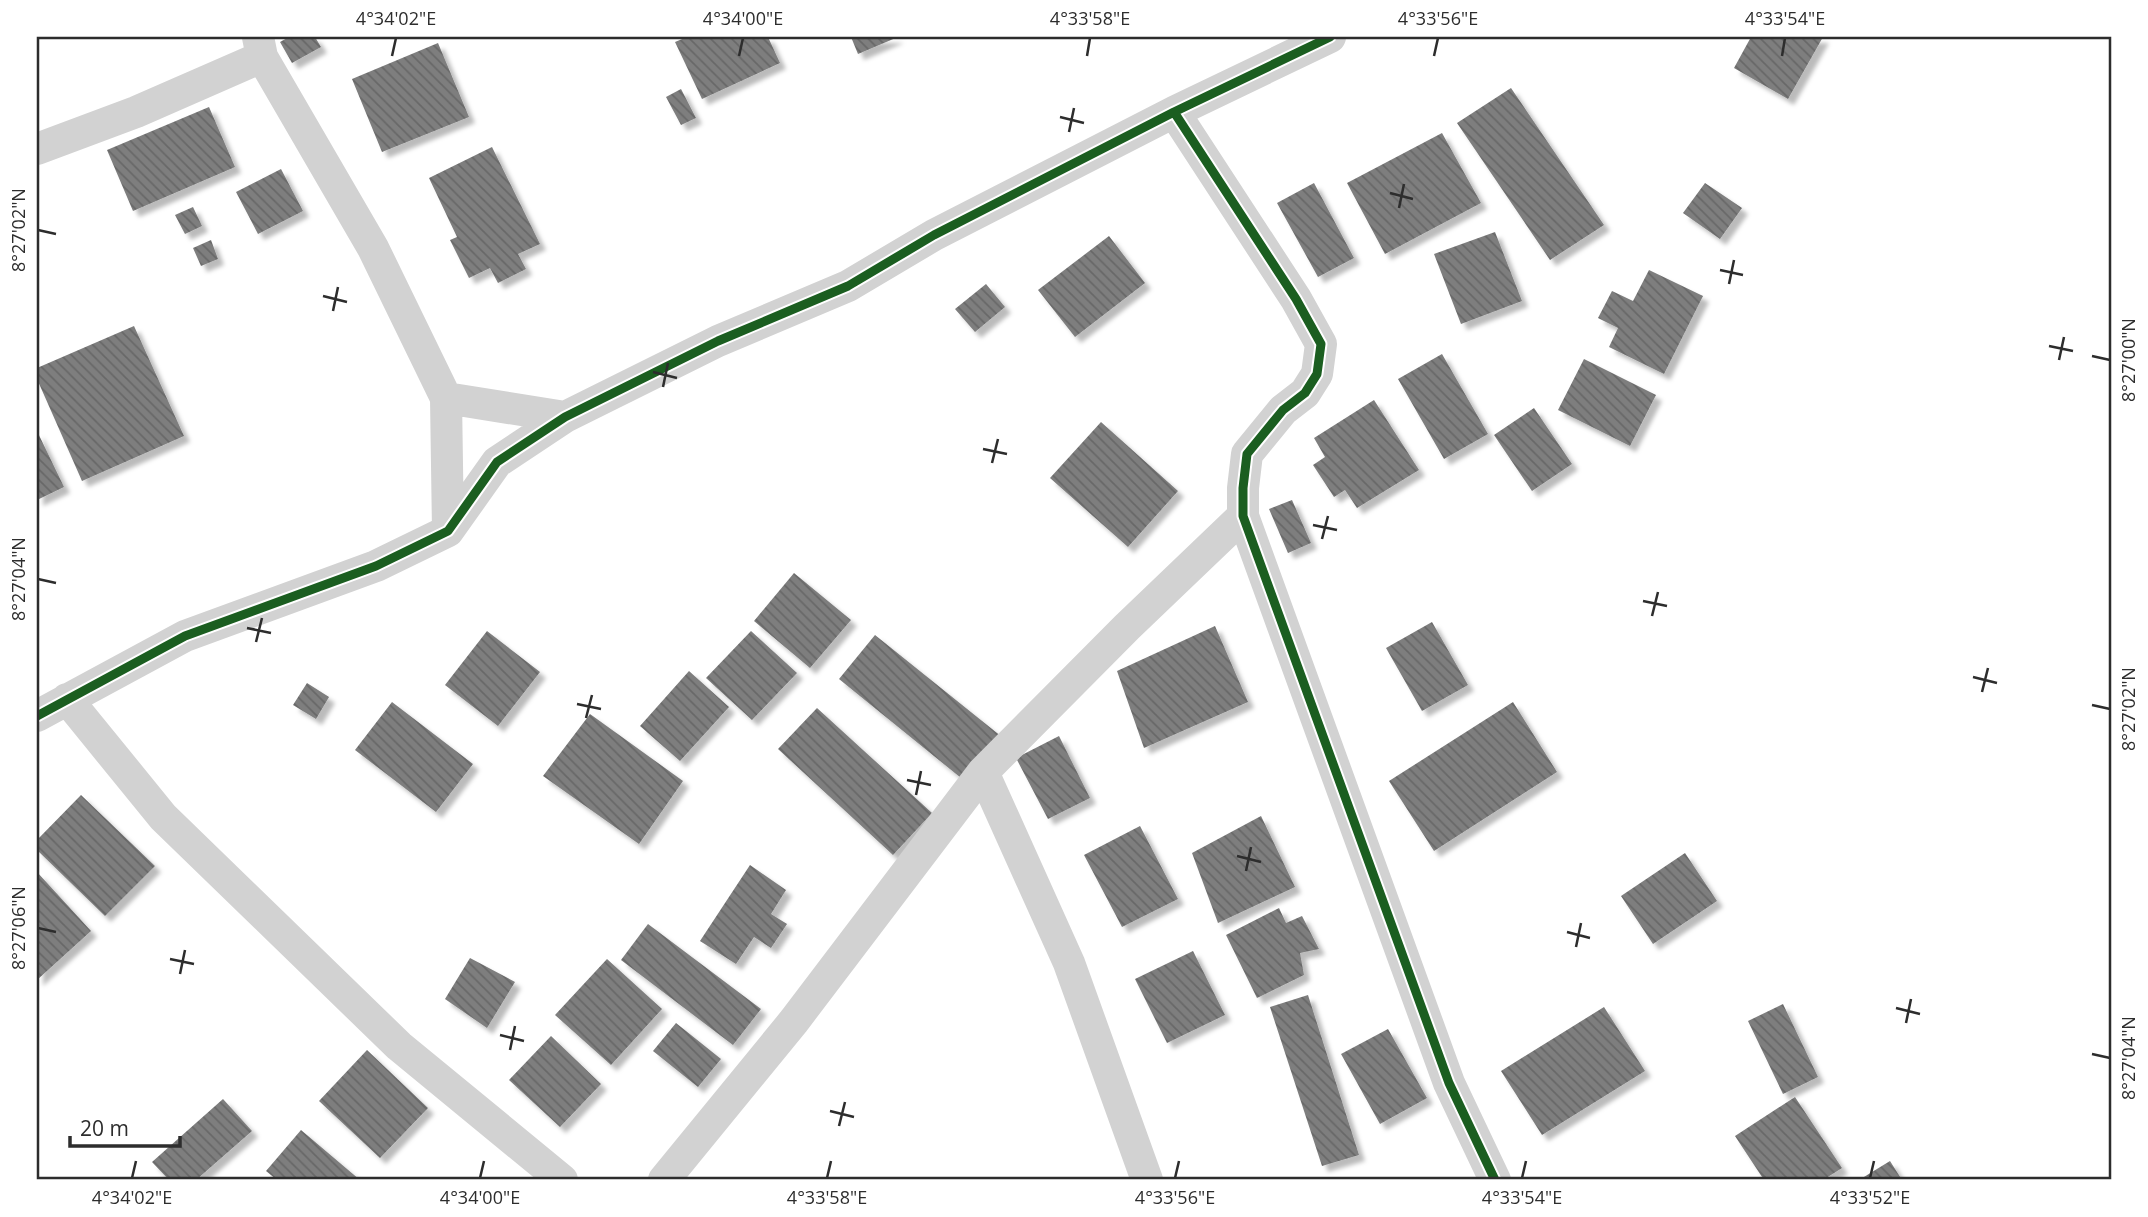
<svg xmlns="http://www.w3.org/2000/svg" width="2148" height="1217" viewBox="0 0 2148 1217" font-family="'Open Sans',sans-serif">
  <style>
    .building { fill: url(#building-back-hatch); filter: url(#shadow) }
    .lines { fill: none; stroke-linecap: round; stroke-linejoin: round }
    .minor { stroke: #d2d2d2; stroke-width: 32 }
    .cycleway-casing { stroke: #fff; stroke-width: 13 }
    .cycleway { stroke: #1b5e20; stroke-width: 9 }
    .ticks { fill: none; stroke: #2d2d2d; stroke-width: 2.5 }
    .neatline { fill: none; stroke: #2d2d2d; stroke-width: 2.5 }
    .ticks-label { font-size: 18px; text-anchor: middle; fill: #2d2d2d }
  </style>
  <defs>
    <pattern id="building-back-hatch" width="6" height="6" patternUnits="userSpaceOnUse" patternTransform="scale(1.75)"><rect width="6" height="6" fill="#7e7e7e"/><path d="M-1 5l2 2M0 0l6 6M5-1l2 2" fill="none" stroke="#686868"/></pattern>
    <filter id="shadow"><feDropShadow dx="6" dy="6" stdDeviation="2" flood-color="#0004"/></filter>
  </defs>
  <rect width="100%" height="100%" fill="#fff"/>
  <path class="building" d="M 289,37 L 315,37 L 321,47 L 292,63 L 280,42 Z
    M 687,37 L 768,37 L 780,63 L 702,99 L 675,42 Z
    M 851,37 L 898,37 L 858,54 Z
    M 1751,37 L 1823,37 L 1788,99 L 1734,68 Z
    M 438,43 L 469,117 L 382,152 L 352,79 Z
    M 1511,88 L 1604,225 L 1550,260 L 1457,123 Z
    M 681,89 L 696,118 L 681,125 L 666,97 Z
    M 209,107 L 235,167 L 133,211 L 107,150 Z
    M 1442,133 L 1481,203 L 1385,254 L 1347,183 Z
    M 492,147 L 540,244 L 518,254 L 526,269 L 498,283 L 490,268 L 469,278 L 450,240 L 457,237 L 429,178 Z
    M 281,169 L 303,211 L 258,234 L 236,192 Z
    M 1314,183 L 1354,258 L 1318,277 L 1277,203 Z
    M 1705,183 L 1742,208 L 1720,239 L 1683,213 Z
    M 193,207 L 202,226 L 185,234 L 175,215 Z
    M 1495,232 L 1522,301 L 1461,324 L 1434,254 Z
    M 1109,236 L 1145,283 L 1075,337 L 1038,290 Z
    M 211,240 L 218,259 L 201,266 L 193,248 Z
    M 1649,270 L 1703,296 L 1664,374 L 1609,347 L 1618,328 L 1598,318 L 1612,291 L 1633,301 Z
    M 986,284 L 1005,307 L 975,332 L 955,309 Z
    M 134,326 L 184,436 L 82,481 L 37,379 L 37,368 Z
    M 1442,354 L 1488,434 L 1444,459 L 1398,379 Z
    M 1584,359 L 1656,395 L 1630,446 L 1558,410 Z
    M 1374,400 L 1419,470 L 1357,508 L 1345,490 L 1334,497 L 1313,465 L 1325,457 L 1314,438 Z
    M 1534,408 L 1572,464 L 1532,491 L 1494,435 Z
    M 1101,422 L 1178,491 L 1128,547 L 1050,478 Z
    M 37,431 L 64,487 L 37,500 Z
    M 1292,500 L 1311,543 L 1288,553 L 1269,509 Z
    M 794,573 L 851,620 L 810,668 L 754,621 Z
    M 1432,622 L 1468,685 L 1422,711 L 1386,648 Z
    M 1215,626 L 1248,702 L 1144,748 L 1117,671 Z
    M 487,631 L 540,672 L 498,726 L 445,685 Z
    M 751,631 L 797,673 L 752,720 L 706,678 Z
    M 875,635 L 1002,737 L 966,782 L 839,679 Z
    M 689,671 L 729,707 L 680,761 L 640,726 Z
    M 307,683 L 329,697 L 316,719 L 293,705 Z
    M 392,702 L 473,764 L 436,812 L 355,750 Z
    M 1513,702 L 1557,772 L 1434,851 L 1389,781 Z
    M 817,708 L 932,813 L 893,855 L 778,749 Z
    M 590,714 L 683,781 L 639,844 L 543,776 Z
    M 1059,736 L 1090,798 L 1048,819 L 1016,758 Z
    M 81,795 L 155,866 L 105,916 L 37,850 L 37,840 Z
    M 1261,816 L 1295,887 L 1218,923 L 1192,853 Z
    M 1140,826 L 1178,899 L 1122,927 L 1084,855 Z
    M 1685,853 L 1717,901 L 1653,944 L 1621,896 Z
    M 750,865 L 786,890 L 771,914 L 787,924 L 771,948 L 754,937 L 736,964 L 700,941 Z
    M 37,872 L 91,931 L 37,980 Z
    M 1279,908 L 1286,923 L 1302,916 L 1319,949 L 1300,953 L 1304,975 L 1257,998 L 1226,935 Z
    M 648,924 L 761,1009 L 733,1045 L 621,960 Z
    M 1193,951 L 1225,1015 L 1167,1043 L 1135,979 Z
    M 470,958 L 515,982 L 487,1028 L 445,999 Z
    M 607,959 L 662,1009 L 611,1065 L 555,1015 Z
    M 1308,995 L 1359,1155 L 1322,1166 L 1270,1007 Z
    M 1783,1004 L 1818,1077 L 1783,1094 L 1748,1021 Z
    M 1604,1007 L 1645,1071 L 1542,1135 L 1501,1071 Z
    M 676,1023 L 721,1059 L 698,1087 L 653,1051 Z
    M 1388,1029 L 1427,1098 L 1380,1124 L 1341,1054 Z
    M 551,1036 L 601,1084 L 560,1127 L 509,1080 Z
    M 367,1050 L 428,1108 L 380,1158 L 319,1101 Z
    M 1795,1097 L 1842,1168 L 1823,1180 L 1764,1180 L 1735,1136 Z
    M 223,1099 L 252,1131 L 196,1180 L 169,1180 L 152,1162 Z
    M 301,1130 L 360,1180 L 277,1180 L 266,1171 Z
    M 1890,1161 L 1902,1180 L 1859,1180 Z"/>
  <g class="lines">
    <path class="minor" d="M 258,37 L 262,57 L 373,248 L 446,398 L 448,531
      M 1174,112 L 1296,299 L 1321,344 L 1317,374 L 1305,393 L 1283,410 L 1247,454 L 1243,488 L 1243,516 L 1449,1083 L 1495,1180
      M 37,149 L 136,112 L 262,57
      M 446,398 L 565,417
      M 67,699 L 163,817 L 399,1046 L 562,1180
      M 37,716 L 185,636 L 376,566 L 448,531 L 497,462 L 565,417 L 718,341 L 848,286 L 934,235 L 1174,112 L 1330,37
      M 983,772 L 1069,963 L 1147,1180
      M 664,1180 L 794,1021 L 983,772 L 1127,627 L 1243,516"/>
    <defs>
      <path id="cycleway" d="M 1174,112 L 1296,299 L 1321,344 L 1317,374 L 1305,393 L 1283,410 L 1247,454 L 1243,488 L 1243,516 L 1449,1083 L 1495,1180
        M 37,716 L 185,636 L 376,566 L 448,531 L 497,462 L 565,417 L 718,341 L 848,286 L 934,235 L 1174,112 L 1330,37"/>
    </defs>
    <use href="#cycleway" class="cycleway-casing"/>
    <use href="#cycleway" class="cycleway"/>
  </g>
  <path class="ticks" d="M 392,56 L 396,38M 739,56 L 743,38M 1087,56 L 1090,38M 1434,56 L 1438,38M 1782,56 L 1785,38M 1060,117 L 1084,123M 1069,132 L 1074,108M 1390,193 L 1413,199M 1399,208 L 1404,184M 38,230 L 56,234M 1720,270 L 1743,275M 1729,284 L 1734,260M 323,296 L 347,302M 333,311 L 338,287M 2049,346 L 2073,351M 2092,356 L 2110,360M 2059,360 L 2064,337M 653,372 L 677,378M 663,387 L 668,363M 983,449 L 1007,454M 992,463 L 998,439M 1313,525 L 1337,530M 1322,539 L 1328,516M 38,579 L 56,583M 1643,601 L 1667,606M 1652,616 L 1658,592M 247,628 L 271,633M 256,642 L 262,618M 1973,677 L 1997,683M 1982,692 L 1988,668M 577,704 L 601,709M 2092,705 L 2110,709M 586,718 L 592,695M 907,780 L 931,785M 916,795 L 921,771M 1237,856 L 1261,862M 1246,871 L 1251,847M 38,928 L 56,932M 1567,932 L 1590,938M 1576,947 L 1581,923M 170,959 L 194,964M 180,974 L 185,950M 1896,1008 L 1920,1014M 1906,1023 L 1911,999M 500,1035 L 524,1041M 510,1050 L 515,1026M 2092,1054 L 2110,1058M 830,1111 L 854,1117M 839,1126 L 845,1102M 132,1178 L 136,1161M 480,1178 L 484,1161M 827,1178 L 831,1161M 1175,1178 L 1179,1161M 1522,1178 L 1526,1161M 1870,1178 L 1874,1161"/>
  <rect width="2148" height="1217" fill="none" stroke="#ffffff" stroke-width="77"/>
  <path d="M70 1136v10h110v-10" fill="none" stroke="#2d2d2d" stroke-width="3.5"/>
  <text x="80" y="1136" font-size="21" fill="#2d2d2d" stroke="#ffffff" stroke-width="5" paint-order="stroke">20 m</text>
  <rect x="38" y="38" width="2072" height="1140" class="neatline"/>
  <g class="ticks-label">
    <text x="396" y="25">4°34'02"E</text>
    <text x="743" y="25">4°34'00"E</text>
    <text x="1090" y="25">4°33'58"E</text>
    <text x="1438" y="25">4°33'56"E</text>
    <text x="1785" y="25">4°33'54"E</text>
    <text transform="translate(19 230) rotate(-90)" y="6">8°27'02"N</text>
    <text transform="translate(2129 360) rotate(-90)" y="6">8°27'00"N</text>
    <text transform="translate(19 579) rotate(-90)" y="6">8°27'04"N</text>
    <text transform="translate(2129 709) rotate(-90)" y="6">8°27'02"N</text>
    <text transform="translate(19 928) rotate(-90)" y="6">8°27'06"N</text>
    <text transform="translate(2129 1058) rotate(-90)" y="6">8°27'04"N</text>
    <text x="132" y="1204">4°34'02"E</text>
    <text x="480" y="1204">4°34'00"E</text>
    <text x="827" y="1204">4°33'58"E</text>
    <text x="1175" y="1204">4°33'56"E</text>
    <text x="1522" y="1204">4°33'54"E</text>
    <text x="1870" y="1204">4°33'52"E</text>
  </g>
</svg>
